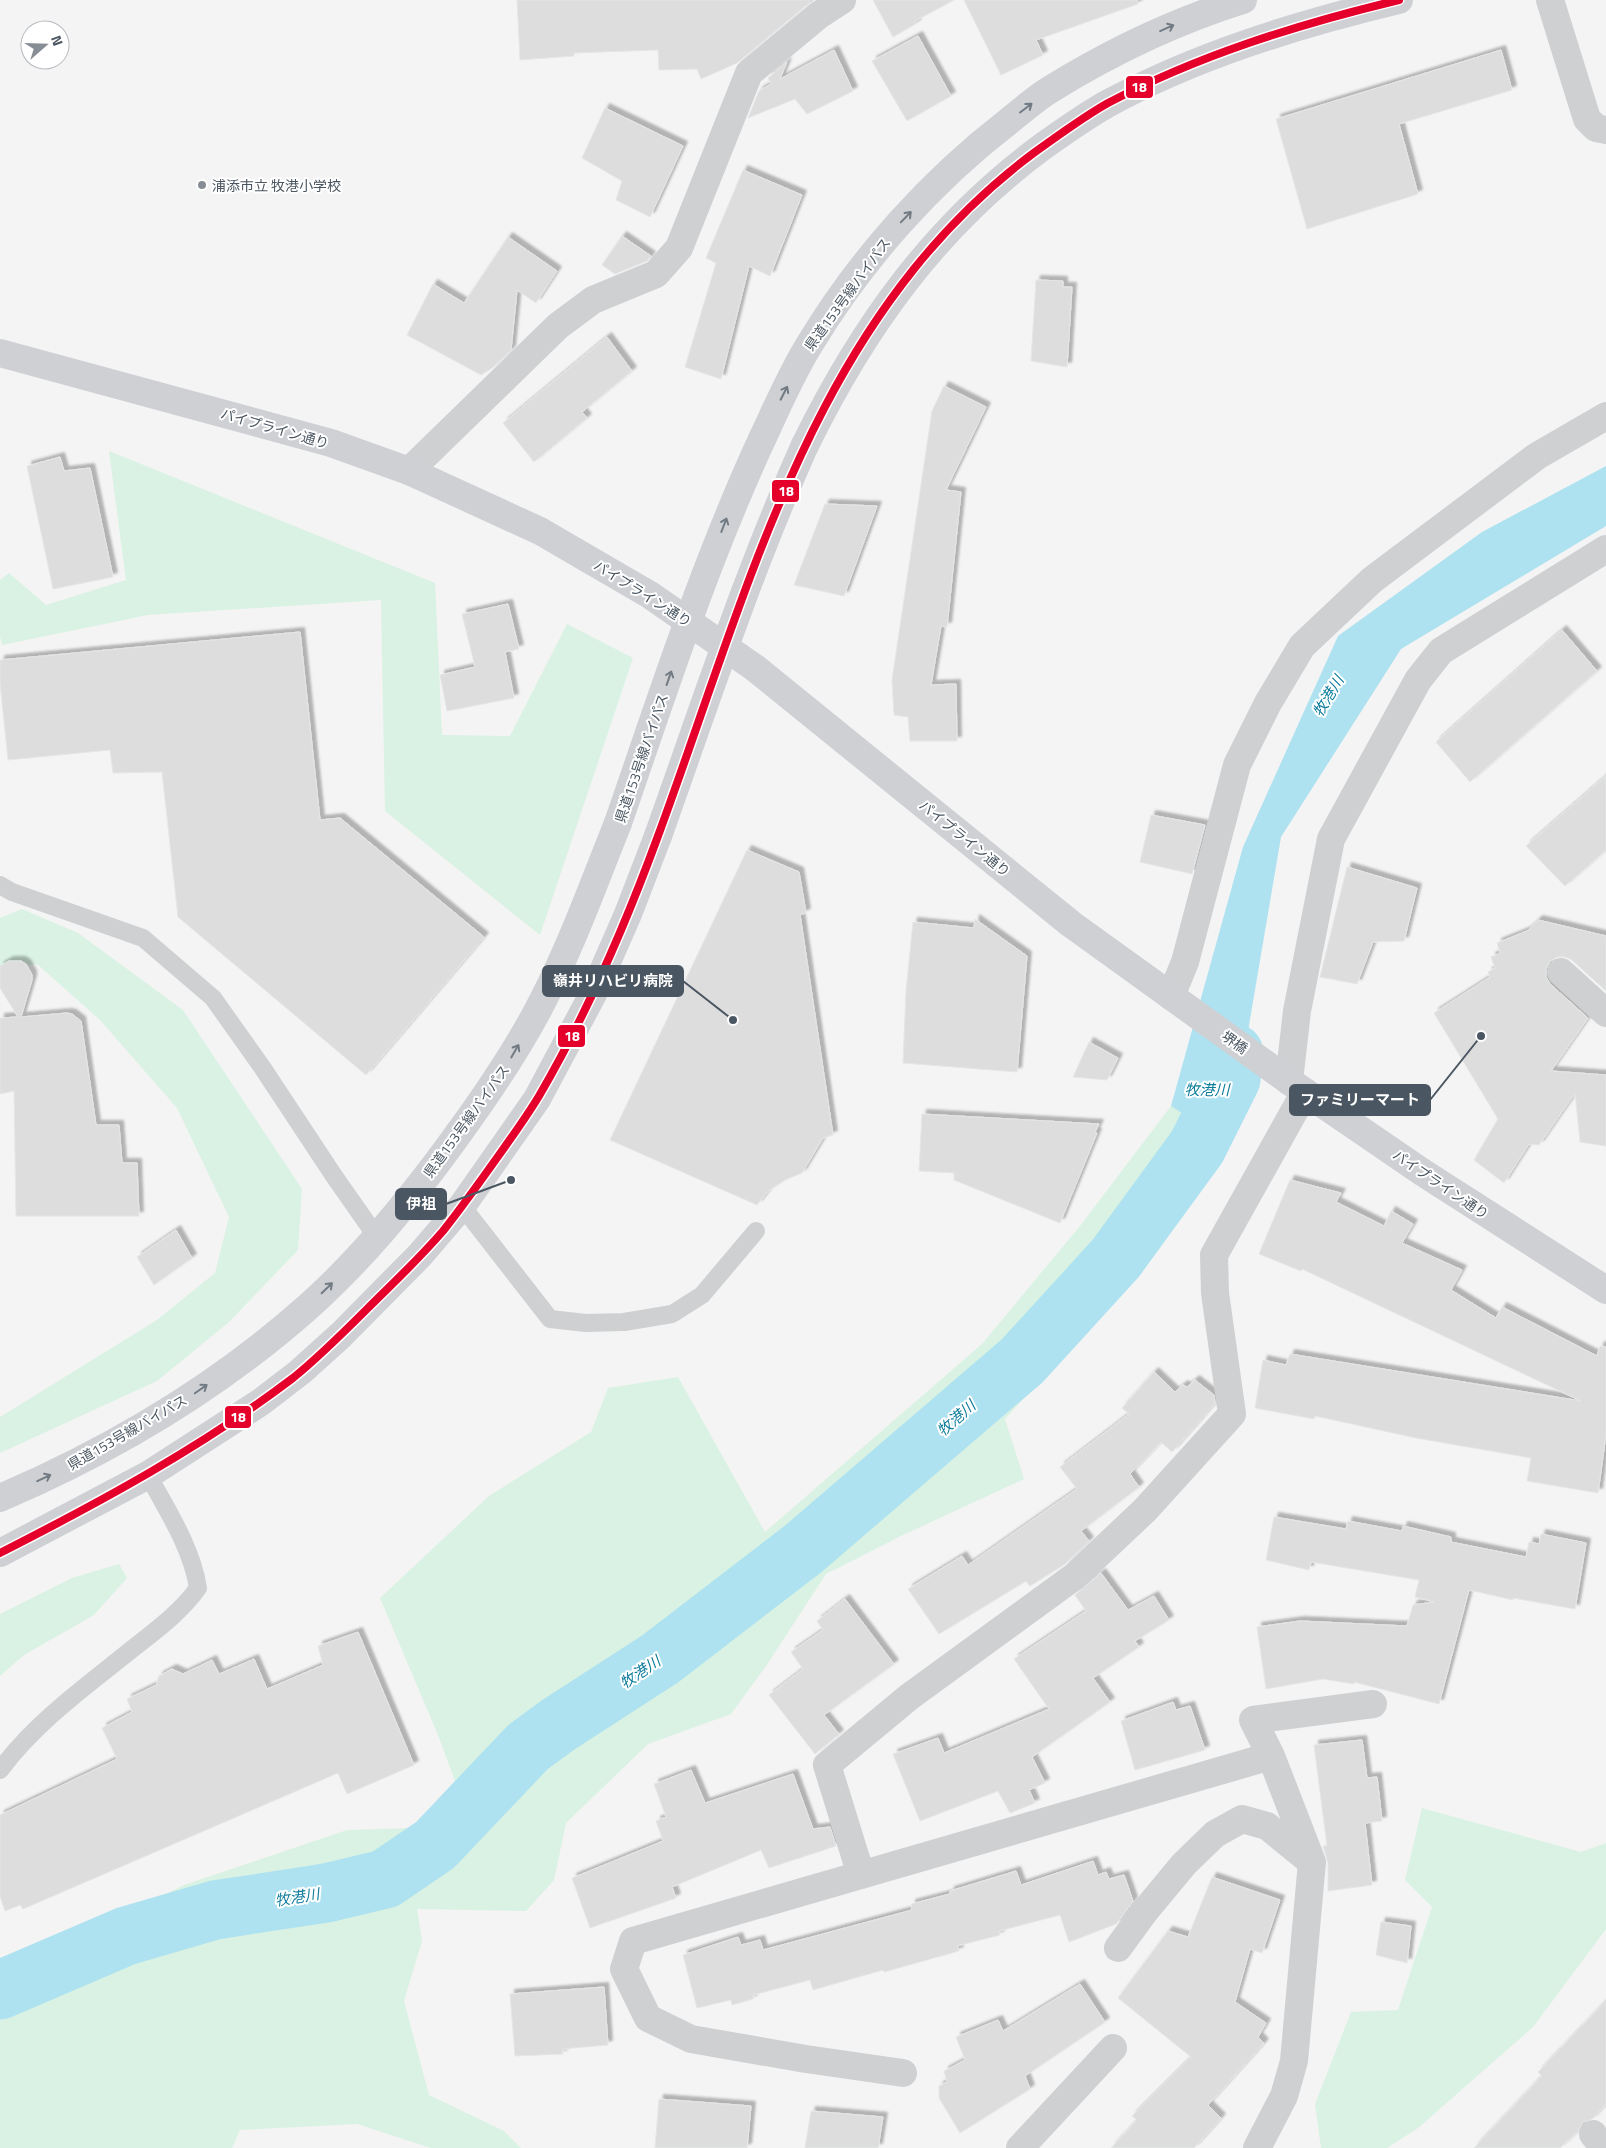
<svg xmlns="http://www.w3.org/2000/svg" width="1606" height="2148" viewBox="0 0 1606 2148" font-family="'Titillium Web','Noto Sans JP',sans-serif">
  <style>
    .green { fill: #d9f2e3 }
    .water { fill: #aee2f0 }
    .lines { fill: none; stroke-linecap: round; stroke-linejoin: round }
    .river { stroke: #aee2f0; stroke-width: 59 }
    .building { fill: #ddddde; stroke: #e5e6e7; filter: url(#shadow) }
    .service { stroke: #ced0d2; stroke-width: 18 }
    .minor { stroke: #ced0d2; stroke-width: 28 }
    .secondary { stroke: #ced0d4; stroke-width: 28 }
    .secondary-bridge { stroke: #ced0d4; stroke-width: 28 }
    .bus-1-casing { stroke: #fff; stroke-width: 11 }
    .bus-1 { stroke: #e4002b; stroke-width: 8 }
    .oneway { stroke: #727b84 }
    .poi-dot { fill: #868d94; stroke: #fff; stroke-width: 2 }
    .labels { text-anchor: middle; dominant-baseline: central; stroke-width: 4; stroke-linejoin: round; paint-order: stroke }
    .poi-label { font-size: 14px; fill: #4a5661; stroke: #fff; text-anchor: start }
    .street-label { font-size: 14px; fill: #4a5661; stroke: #fff }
    .water-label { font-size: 15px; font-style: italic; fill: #0c7c9b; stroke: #fff }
    .leader { fill: none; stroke: #4a5661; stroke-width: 2 }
    .callout-dot { fill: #4a5661; stroke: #fff; stroke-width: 2 }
    .callout { fill: #4a5661; stroke: #4a5661; stroke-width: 2 }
    .callout-label { font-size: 15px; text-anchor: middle; font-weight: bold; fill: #fff }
    .line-badge { stroke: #fff; stroke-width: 2 }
    .badge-label { font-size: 14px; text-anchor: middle; font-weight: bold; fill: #fff }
  </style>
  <defs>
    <filter id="shadow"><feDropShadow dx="4.5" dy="-4.5" stdDeviation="1" flood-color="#0004"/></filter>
  </defs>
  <rect width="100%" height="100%" fill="#f4f4f4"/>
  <path class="green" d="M 109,451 L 435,583 L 442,735 L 510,736 L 567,624 L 633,658 L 540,935 L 385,811 L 381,600 L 148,615 L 2,645 L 0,636 L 0,580 L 9,573 L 46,605 L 126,580 Z
    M 22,909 L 78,933 L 183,1010 L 302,1189 L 298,1250 L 229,1322 L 157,1381 L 0,1453 L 0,1417 L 157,1320 L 215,1273 L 229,1217 L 177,1108 L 100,1020 L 37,964 L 0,969 L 0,918 Z
    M 1171,1106 L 1185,1109 L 1147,1194 L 1056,1300 L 1084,1332 L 1005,1419 L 1024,1479 L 903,1535 L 826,1574 L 766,1666 L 731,1714 L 648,1744 L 566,1823 L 554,1880 L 526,1911 L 417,1909 L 422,1941 L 404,2001 L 429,2095 L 504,2131 L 521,2148 L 431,2148 L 357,2124 L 240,2130 L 232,2148 L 0,2148 L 0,2008 L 58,1948 L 184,1885 L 347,1830 L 413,1828 L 455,1781 L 438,1735 L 380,1598 L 489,1496 L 591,1432 L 608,1388 L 678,1377 L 765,1532 L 982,1344 L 1080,1226 Z
    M 119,1564 L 127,1578 L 94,1615 L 24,1655 L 0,1676 L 0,1614 L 72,1578 Z
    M 1422,1808 L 1581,1852 L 1606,1843 L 1606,1929 L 1533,2027 L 1418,2128 L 1387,2148 L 1321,2148 L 1315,2104 L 1351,2012 L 1398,2010 L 1432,1907 L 1405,1880 Z"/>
  <path class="water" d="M 1606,466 L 1606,526 L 1401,649 L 1281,837 L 1229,1143 L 1171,1106 L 1243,847 L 1338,636 L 1482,532 Z"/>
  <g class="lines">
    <path class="river" d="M 0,1990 L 126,1936 L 215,1910 L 326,1893 L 385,1879 L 435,1845 L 528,1747 L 558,1725 L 660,1659 L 803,1549 L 1022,1361 L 1116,1258 L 1197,1147 L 1231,1079 L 1234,1053"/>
  </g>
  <path class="building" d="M 517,0 L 810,0 L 809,3 L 737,63 L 701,79 L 697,69 L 659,70 L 658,50 L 574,53 L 574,56 L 520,60 Z
    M 873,0 L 954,0 L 915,21 L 917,23 L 893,37 Z
    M 964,0 L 1137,0 L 1138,4 L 1036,40 L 1043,55 L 1001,75 Z
    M 918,36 L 951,96 L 907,121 L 872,61 Z
    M 834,50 L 853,91 L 807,114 L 795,99 L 748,118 L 759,91 L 771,84 L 768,78 L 787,62 L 780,79 Z
    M 1501,50 L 1512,90 L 1399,124 L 1418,194 L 1307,229 L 1276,119 Z
    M 605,108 L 683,146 L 650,217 L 616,200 L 622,181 L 582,158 Z
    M 743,170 L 802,195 L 770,276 L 749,266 L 721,379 L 685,367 L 716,263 L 706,258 Z
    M 622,236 L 651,256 L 647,261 L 615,274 L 602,265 Z
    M 508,237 L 557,271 L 536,303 L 517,290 L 511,350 L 492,368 L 481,375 L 407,335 L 433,284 L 464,303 Z
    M 1036,280 L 1063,281 L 1063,287 L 1072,287 L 1067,367 L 1031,361 Z
    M 607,337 L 632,371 L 582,412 L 587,418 L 534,462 L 503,423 Z
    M 944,386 L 986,407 L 946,490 L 961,492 L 947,627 L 941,626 L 931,685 L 956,684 L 957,741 L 910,741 L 908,717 L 894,715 L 892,680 L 932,411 Z
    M 60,457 L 64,471 L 90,468 L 113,577 L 53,589 L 27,466 Z
    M 825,504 L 877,506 L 844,596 L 794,585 Z
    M 508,604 L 519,649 L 505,652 L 514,698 L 447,711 L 440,675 L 475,667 L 462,614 Z
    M 1562,630 L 1597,671 L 1470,782 L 1436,742 Z
    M 300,632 L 320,820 L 340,818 L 484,937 L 366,1075 L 178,917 L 162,772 L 113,773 L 110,750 L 8,760 L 0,683 L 0,660 Z
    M 1606,776 L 1606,850 L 1565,886 L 1526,846 Z
    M 1151,815 L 1205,825 L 1192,874 L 1140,862 Z
    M 747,850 L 799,872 L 806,913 L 800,915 L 833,1135 L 823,1138 L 802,1173 L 785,1180 L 768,1191 L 757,1205 L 610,1140 Z
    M 1347,867 L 1417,888 L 1404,941 L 1373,942 L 1357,984 L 1320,977 Z
    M 975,919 L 1027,956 L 1017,1072 L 903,1063 L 906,991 L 913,922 L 974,928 Z
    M 1538,920 L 1606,936 L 1606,991 L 1572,960 L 1565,957 L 1557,957 L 1550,961 L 1546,969 L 1546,977 L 1550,984 L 1588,1018 L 1551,1071 L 1606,1075 L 1606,1146 L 1580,1142 L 1575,1093 L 1539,1145 L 1529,1144 L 1504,1183 L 1474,1160 L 1498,1119 L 1434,1013 L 1490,977 L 1488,972 L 1495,968 L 1491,957 L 1500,953 L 1497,943 L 1527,931 Z
    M 9,961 L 21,961 L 26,964 L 32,975 L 32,980 L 21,1017 L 67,1013 L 72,1014 L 81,1021 L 96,1125 L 119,1125 L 122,1163 L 137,1163 L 139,1216 L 16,1216 L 14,1091 L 0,1094 L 0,1018 L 18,1017 L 0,988 L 0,966 Z
    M 1089,1042 L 1118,1058 L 1107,1080 L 1073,1077 Z
    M 922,1114 L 1099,1124 L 1095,1132 L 1097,1133 L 1060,1223 L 954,1180 L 954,1173 L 919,1171 Z
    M 1290,1180 L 1341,1193 L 1336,1202 L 1384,1226 L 1391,1211 L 1413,1224 L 1402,1243 L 1462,1270 L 1451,1290 L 1496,1318 L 1502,1307 L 1597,1356 L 1600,1346 L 1606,1347 L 1606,1434 L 1598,1493 L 1527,1481 L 1531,1458 L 1416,1438 L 1315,1416 L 1314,1419 L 1255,1408 L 1263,1360 L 1286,1365 L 1290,1354 L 1581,1401 L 1302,1269 L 1301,1271 L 1259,1254 Z
    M 176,1230 L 192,1258 L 154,1285 L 137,1257 Z
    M 1154,1372 L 1175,1392 L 1183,1385 L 1187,1387 L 1195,1380 L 1214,1395 L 1215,1403 L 1172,1452 L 1161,1442 L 1130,1474 L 1139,1487 L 1081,1531 L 1089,1541 L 1065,1564 L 1030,1586 L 1026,1581 L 939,1634 L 908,1589 L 962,1556 L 968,1565 L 1077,1489 L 1060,1467 L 1129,1414 L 1122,1408 Z
    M 1274,1517 L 1346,1529 L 1348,1521 L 1402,1531 L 1403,1526 L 1451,1537 L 1451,1542 L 1526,1557 L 1529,1542 L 1539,1544 L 1541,1534 L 1586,1543 L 1575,1609 L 1513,1598 L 1513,1600 L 1469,1590 L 1439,1704 L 1354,1682 L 1354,1684 L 1323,1679 L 1266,1689 L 1257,1627 L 1300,1621 L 1407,1626 L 1413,1605 L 1434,1602 L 1415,1597 L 1419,1580 L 1311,1562 L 1309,1570 L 1266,1560 Z
    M 1101,1573 L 1128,1610 L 1154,1596 L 1169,1620 L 1135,1641 L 1139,1647 L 1093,1678 L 1110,1702 L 1032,1757 L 1045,1783 L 1029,1790 L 1035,1803 L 1010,1813 L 998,1791 L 920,1821 L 893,1754 L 938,1738 L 944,1753 L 1049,1709 L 1014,1659 L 1086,1611 L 1075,1595 Z
    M 845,1599 L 894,1664 L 824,1715 L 839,1734 L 815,1754 L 769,1695 L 803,1669 L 791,1652 L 823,1630 L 817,1621 Z
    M 358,1632 L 414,1765 L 347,1794 L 338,1773 L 23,1909 L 20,1905 L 5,1911 L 0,1896 L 0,1815 L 117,1759 L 102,1728 L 132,1712 L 127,1699 L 156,1685 L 159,1676 L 172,1669 L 183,1674 L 212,1660 L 219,1674 L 254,1659 L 267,1689 L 323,1665 L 318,1646 Z
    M 1173,1702 L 1176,1710 L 1190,1706 L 1205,1750 L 1135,1770 L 1121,1721 Z
    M 1362,1740 L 1367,1778 L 1377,1777 L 1382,1821 L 1365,1823 L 1372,1885 L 1328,1891 L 1328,1863 L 1323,1846 L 1327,1846 L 1314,1745 Z
    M 691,1770 L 705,1803 L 793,1774 L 813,1829 L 830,1827 L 836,1846 L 769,1868 L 761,1850 L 672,1887 L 676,1898 L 590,1928 L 572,1878 L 663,1841 L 656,1821 L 666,1817 L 654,1784 Z
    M 1093,1861 L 1098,1875 L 1106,1872 L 1109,1879 L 1124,1875 L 1133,1901 L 1116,1924 L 1069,1942 L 1060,1915 L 999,1931 L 1000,1935 L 957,1946 L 959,1951 L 884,1972 L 883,1970 L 813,1990 L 810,1980 L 753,1995 L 753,1999 L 732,2005 L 731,2000 L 697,2008 L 683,1955 L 738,1937 L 741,1945 L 760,1940 L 763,1950 L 912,1910 L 911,1904 L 950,1894 L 950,1891 L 1016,1871 L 1021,1885 Z
    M 1212,1877 L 1280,1900 L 1262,1953 L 1250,1949 L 1235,2002 L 1266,2023 L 1258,2037 L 1264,2043 L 1208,2105 L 1221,2118 L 1194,2148 L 1111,2148 L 1137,2120 L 1132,2116 L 1191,2057 L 1118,1998 L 1168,1931 L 1188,1937 Z
    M 1381,1922 L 1411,1926 L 1407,1963 L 1376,1955 Z
    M 1080,1984 L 1105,2022 L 1025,2076 L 1030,2089 L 960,2133 L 939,2098 L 939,2086 L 947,2082 L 944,2071 L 965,2060 L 956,2037 L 998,2020 L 1003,2031 Z
    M 604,1987 L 608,2045 L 562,2049 L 563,2054 L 515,2056 L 510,1994 Z
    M 1606,2001 L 1606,2104 L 1592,2119 L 1583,2122 L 1578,2131 L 1560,2148 L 1474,2148 L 1542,2076 L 1538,2072 Z
    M 659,2099 L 751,2106 L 747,2148 L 655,2148 Z
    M 811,2111 L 883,2117 L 878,2148 L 805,2148 Z"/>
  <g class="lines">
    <path class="service" d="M 0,885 L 12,892 L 143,938 L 213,998 L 262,1067 L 334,1176 L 376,1236
      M 462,1206 L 550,1319 L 586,1323 L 624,1322 L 672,1314 L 702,1295 L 756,1231
      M 0,1770 C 36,1722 85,1687 131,1650 C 155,1631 180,1613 198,1588 C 192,1548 167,1510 148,1475"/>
    <path class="minor" d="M 1550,0 L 1587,119 L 1596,128 L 1606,130
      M 409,471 L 558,326 L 593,300 L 656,274 L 679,248 L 749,73 L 819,15 L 842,0
      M 1561,972 L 1606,1013
      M 1171,996 L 1185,962 L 1237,765 L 1268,703 L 1302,646 L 1372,580 L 1537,456 L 1606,416
      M 1289,1081 L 1297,1011 L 1331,839 L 1418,680 L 1441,651 L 1606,549
      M 861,1875 L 827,1765 L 909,1697 L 1075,1576 L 1145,1510 L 1232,1414 L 1215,1293 L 1214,1255 L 1305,1092
      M 1118,1948 L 1145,1911 L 1184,1864 L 1215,1834 L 1242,1819 L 1267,1826 L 1310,1861
      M 903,2073 L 806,2059 L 691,2039 L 648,2018 L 624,1969 L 633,1941 L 1271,1756
      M 1593,2134 L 1604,2148
      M 1020,2148 L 1113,2048
      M 1257,2148 L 1284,2096 L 1294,2061 L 1312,1862 L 1271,1756 L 1253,1720 L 1373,1704"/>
    <path class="secondary" d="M 0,353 L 331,443 L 409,471 L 540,531 L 650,595 L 755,668 L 1071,924 L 1289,1081 L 1422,1172 L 1606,1290
      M 763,437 C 778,405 792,372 811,342 C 862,258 931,181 1009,121 C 1023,110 1036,98 1051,89 C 1111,52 1176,21 1243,0
      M 805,445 C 863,327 935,226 1042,147 C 1063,132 1084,117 1107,104 C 1197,55 1299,24 1399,0
      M 0,1498 C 112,1450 218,1387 309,1306 C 366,1255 416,1193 461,1130 C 490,1090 517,1050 540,1006 C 571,947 593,885 618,823
      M 0,1553 L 148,1475 L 261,1402 L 300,1372 L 341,1335 L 420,1255 L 462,1206 L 537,1099 L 593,994 L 628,914 L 658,836"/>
    <path class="secondary-bridge" d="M 618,823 C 663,693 705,562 763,437
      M 658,836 C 705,704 748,572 805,445"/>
    <defs>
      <path id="bus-1" d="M 0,1553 C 102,1501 202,1447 293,1378 C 319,1357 343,1333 366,1310 C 392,1284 419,1259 443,1231 C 459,1211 474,1190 489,1169 C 506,1145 524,1121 539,1096 C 587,1014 625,926 658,836 C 749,590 812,317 1035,152 C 1059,135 1083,117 1108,103 C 1199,55 1299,24 1399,0"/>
    </defs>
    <use href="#bus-1" class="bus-1-casing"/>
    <use href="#bus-1" class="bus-1"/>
  </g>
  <defs><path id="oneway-shaft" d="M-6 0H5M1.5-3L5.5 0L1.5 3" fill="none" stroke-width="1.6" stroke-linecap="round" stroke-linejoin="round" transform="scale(1.25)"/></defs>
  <g class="oneway">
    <use href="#oneway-shaft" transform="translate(1167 28) rotate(-24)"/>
    <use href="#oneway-shaft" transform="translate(1026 108) rotate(-37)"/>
    <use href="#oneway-shaft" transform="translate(906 217) rotate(-46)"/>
    <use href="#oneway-shaft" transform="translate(784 393) rotate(-63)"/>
    <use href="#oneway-shaft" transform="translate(724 525) rotate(-69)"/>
    <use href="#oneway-shaft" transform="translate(669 678) rotate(-71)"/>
    <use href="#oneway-shaft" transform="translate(515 1051) rotate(-60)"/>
    <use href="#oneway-shaft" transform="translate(327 1288) rotate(-44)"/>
    <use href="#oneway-shaft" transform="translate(201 1389) rotate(-35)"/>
    <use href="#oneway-shaft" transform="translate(44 1478) rotate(-25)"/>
  </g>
  <circle class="poi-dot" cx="202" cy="185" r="5"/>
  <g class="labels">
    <g class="poi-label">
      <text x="212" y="185">浦添市立 牧港小学校</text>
    </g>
    <g class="street-label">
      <text transform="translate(847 294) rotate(-54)">県道153号線バイパス</text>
      <text transform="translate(275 428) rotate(16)">パイプライン通り</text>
      <text transform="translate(643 593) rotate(32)">パイプライン通り</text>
      <text transform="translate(641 758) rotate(-71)">県道153号線バイパス</text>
      <text transform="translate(965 838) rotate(39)">パイプライン通り</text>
      <text transform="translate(1235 1042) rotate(35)">堺橋</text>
      <text transform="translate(466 1121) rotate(-54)">県道153号線バイパス</text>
      <text transform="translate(1441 1184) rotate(34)">パイプライン通り</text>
      <text transform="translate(127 1432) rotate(-30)">県道153号線バイパス</text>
    </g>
    <g class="water-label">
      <text transform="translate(1328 696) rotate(-59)">牧港川</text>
      <text x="1207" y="1089">牧港川</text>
      <text transform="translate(956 1418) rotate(-41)">牧港川</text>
      <text transform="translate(640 1672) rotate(-34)">牧港川</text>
      <text transform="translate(297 1897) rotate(-9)">牧港川</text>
    </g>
  </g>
  <path class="leader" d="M733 1020L683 981M1481 1036L1430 1100M511 1180L446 1204"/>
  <g class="callout-dot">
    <circle cx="733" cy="1020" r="5"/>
    <circle cx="1481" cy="1036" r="5"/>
    <circle cx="511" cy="1180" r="5"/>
  </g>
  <g class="callout">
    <rect x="543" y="966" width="140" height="30" rx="5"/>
    <rect x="1290" y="1085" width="140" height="30" rx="5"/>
    <rect x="396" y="1189" width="50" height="30" rx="5"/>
  </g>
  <g class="callout-label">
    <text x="613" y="986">嶺井リハビリ病院</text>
    <text x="1360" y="1105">ファミリーマート</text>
    <text x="421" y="1209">伊祖</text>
  </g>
  <g class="line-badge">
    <rect x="1125" y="75" width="29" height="24" rx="5" fill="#e4002b"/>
    <rect x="771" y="479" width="29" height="24" rx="5" fill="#e4002b"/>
    <rect x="557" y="1024" width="29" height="24" rx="5" fill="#e4002b"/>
    <rect x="224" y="1405" width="28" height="24" rx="5" fill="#e4002b"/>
  </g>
  <g class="badge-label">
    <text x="1139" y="92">18</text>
    <text x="786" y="496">18</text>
    <text x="572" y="1041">18</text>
    <text x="238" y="1422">18</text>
  </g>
  <g transform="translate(45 45) rotate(70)"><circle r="24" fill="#ffffff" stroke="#b7bbc0"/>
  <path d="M0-4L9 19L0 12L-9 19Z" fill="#868d94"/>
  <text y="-8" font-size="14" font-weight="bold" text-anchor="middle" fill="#4a5661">N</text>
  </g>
</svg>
